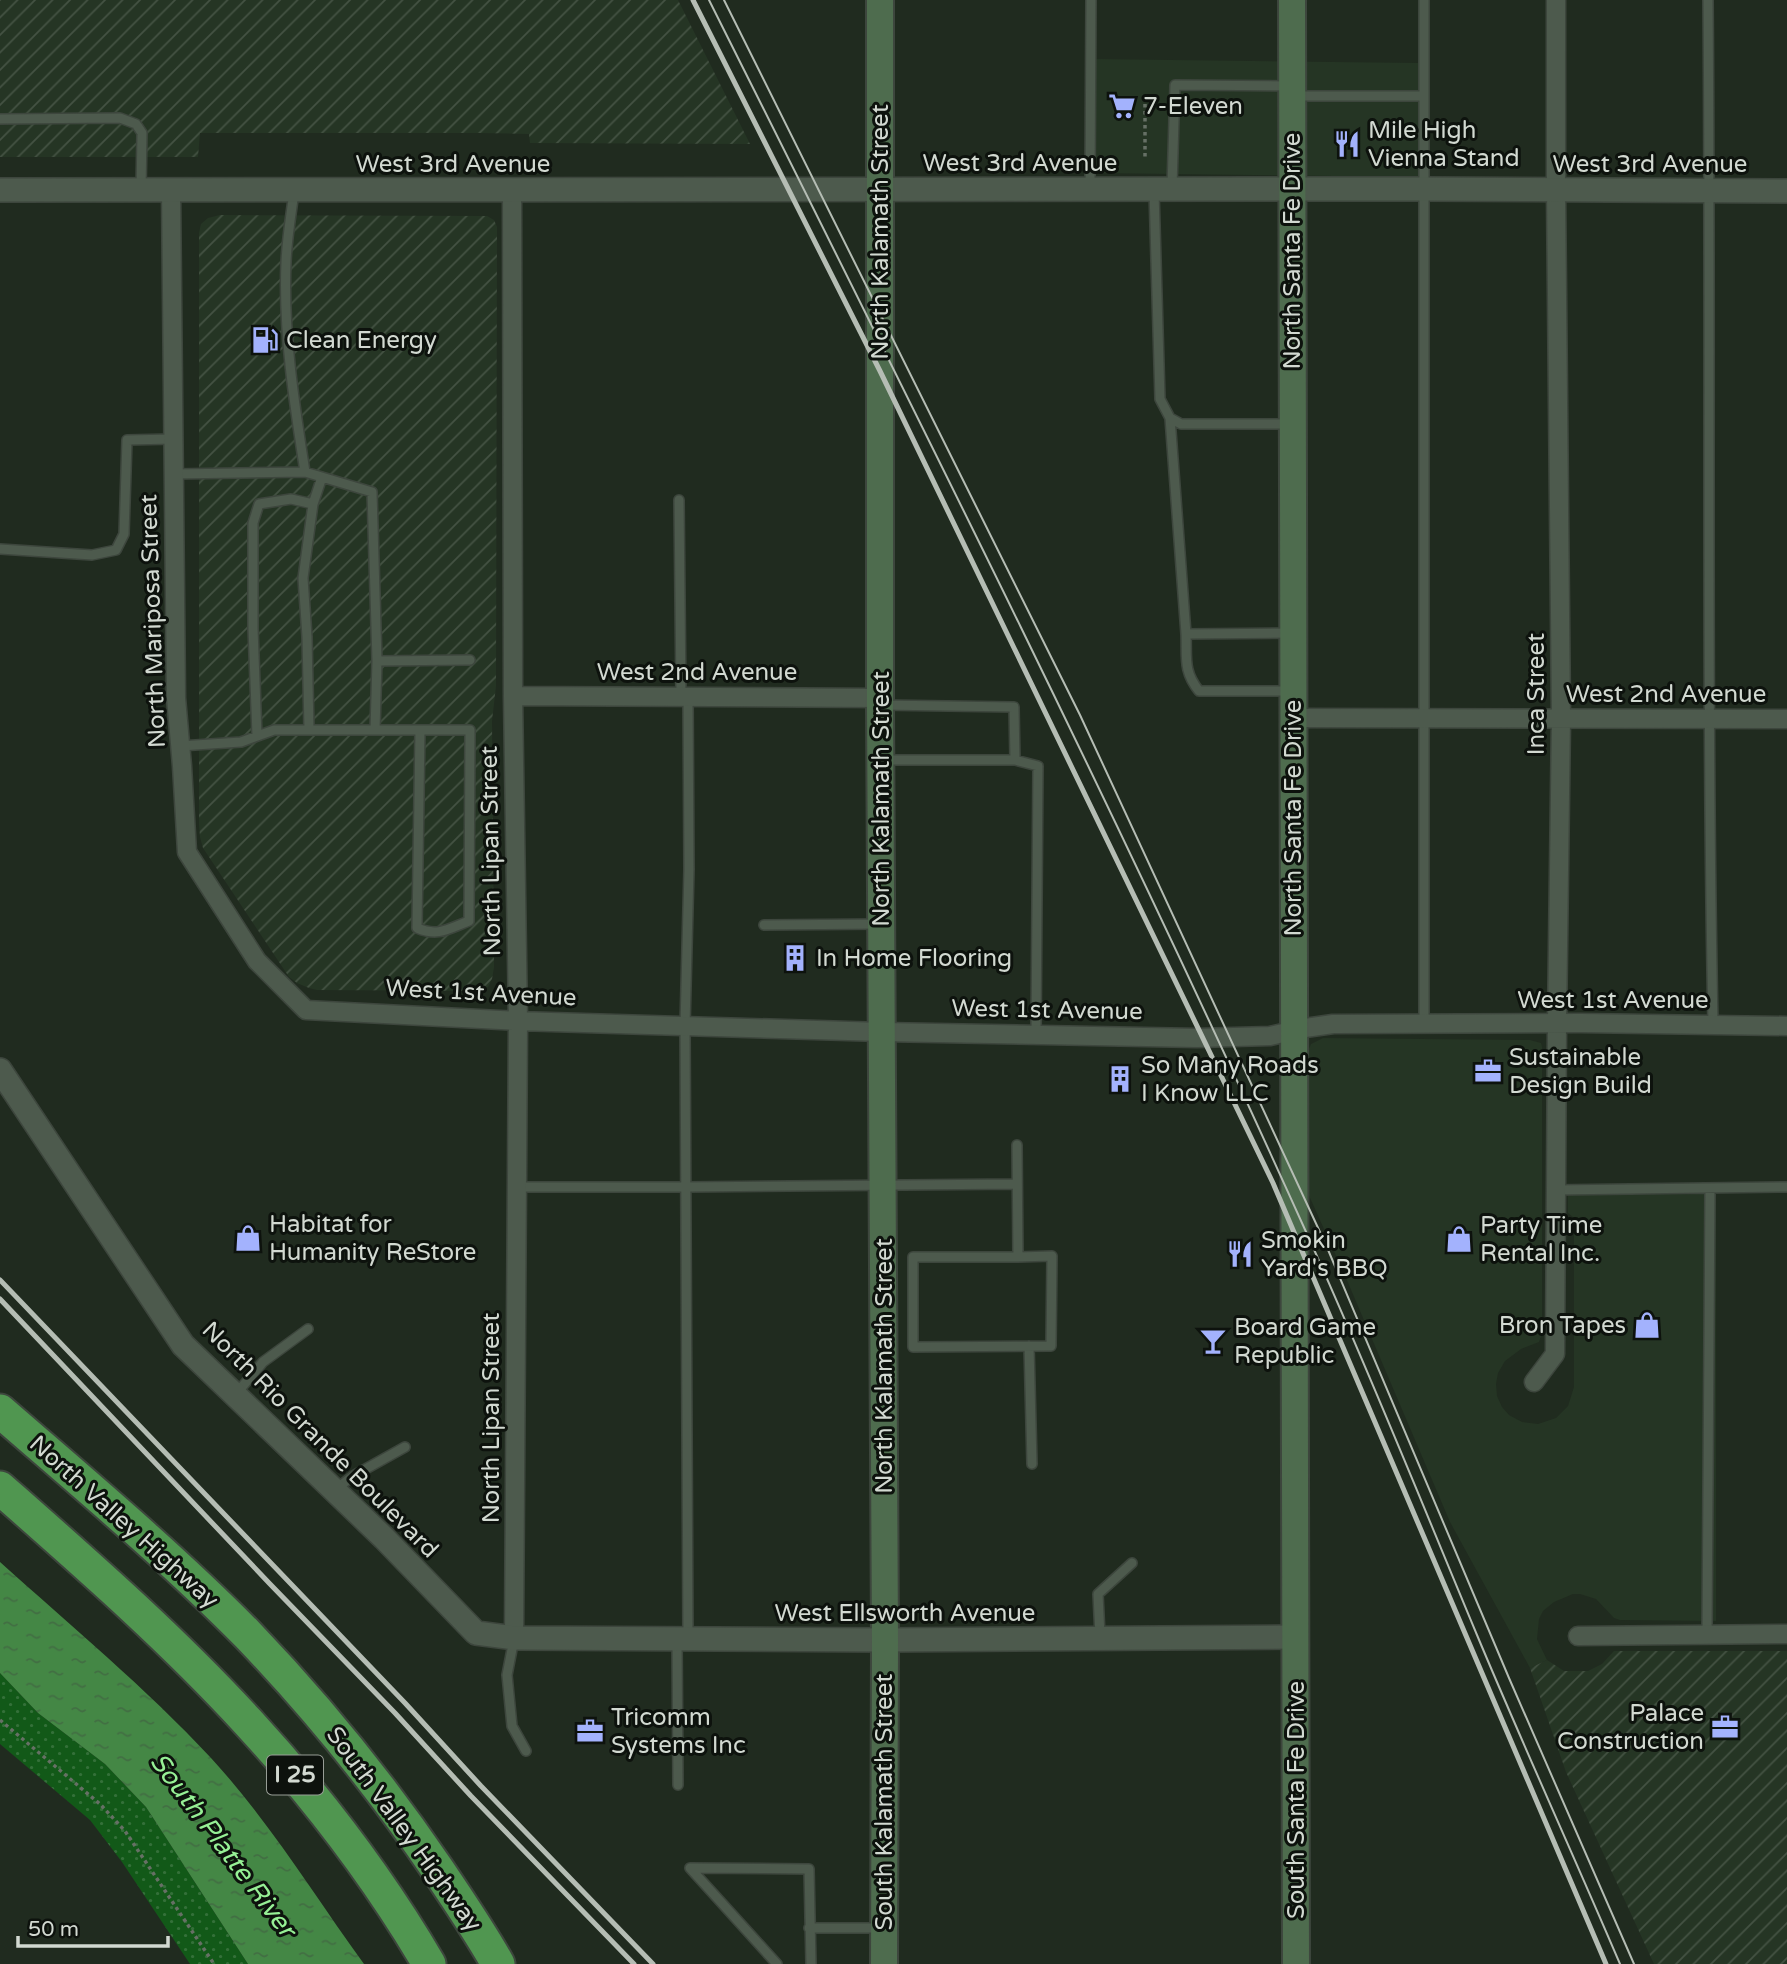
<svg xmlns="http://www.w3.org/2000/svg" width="1787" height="1964" viewBox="0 0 1787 1964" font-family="'Varela Round',sans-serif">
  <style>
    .built { fill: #253524 }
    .industrial { fill: url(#industrial-furrows) }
    .grass { fill: url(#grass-dots) }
    .water { fill: url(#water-ripples) }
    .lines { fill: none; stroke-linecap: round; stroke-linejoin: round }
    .service-casing { stroke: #3d463d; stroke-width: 12 }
    .minor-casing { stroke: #3d463d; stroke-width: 21 }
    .tertiary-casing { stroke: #3d463d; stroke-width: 26 }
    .secondary-casing { stroke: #3d463d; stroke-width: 30 }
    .motorway-casing { stroke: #3d463d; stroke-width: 37 }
    .path { stroke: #667065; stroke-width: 3.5; stroke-dasharray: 3.5 3.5; stroke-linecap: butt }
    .service { stroke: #4d5a4d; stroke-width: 9 }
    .minor { stroke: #4d5a4d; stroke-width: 18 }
    .tertiary { stroke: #4d5a4d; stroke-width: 23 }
    .secondary { stroke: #4e6c4e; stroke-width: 26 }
    .motorway { stroke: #509650; stroke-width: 33 }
    .tram { stroke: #b5bdb4; stroke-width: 2 }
    .rail { stroke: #b5bdb4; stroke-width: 5 }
    .labels { text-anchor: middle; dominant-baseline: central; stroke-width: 6; stroke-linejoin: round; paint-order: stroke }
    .shield { fill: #0d120d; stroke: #979d96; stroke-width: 2 }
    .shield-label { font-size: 23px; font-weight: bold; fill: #d2d9d1 }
    .poi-label { font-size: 24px; fill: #d2d9d1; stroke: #0d120d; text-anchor: start }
    .street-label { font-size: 24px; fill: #d2d9d1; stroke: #0d120d }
    .water-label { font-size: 26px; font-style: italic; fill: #96f095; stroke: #0d120d }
  </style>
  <defs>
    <pattern id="industrial-furrows" width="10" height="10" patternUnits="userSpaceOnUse" patternTransform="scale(1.75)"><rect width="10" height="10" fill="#253524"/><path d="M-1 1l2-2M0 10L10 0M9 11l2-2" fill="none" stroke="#445243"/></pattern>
    <pattern id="grass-dots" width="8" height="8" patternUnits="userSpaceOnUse" patternTransform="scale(1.75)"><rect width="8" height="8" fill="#125918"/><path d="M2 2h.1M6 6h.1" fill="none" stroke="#347039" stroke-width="1.8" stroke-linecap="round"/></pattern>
    <pattern id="water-ripples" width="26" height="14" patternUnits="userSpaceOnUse" patternTransform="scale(1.75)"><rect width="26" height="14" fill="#448745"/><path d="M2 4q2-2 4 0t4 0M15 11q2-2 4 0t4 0" fill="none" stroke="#426e43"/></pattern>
  </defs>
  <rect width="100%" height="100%" fill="#202b1f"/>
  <path class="built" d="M 1094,59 L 1421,63 L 1420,177 L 1093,173 Z
    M 1323,1038 L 1530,1040 L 1541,1043 L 1542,1047 L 1542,1333 L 1539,1342 L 1521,1349 L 1505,1361 L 1498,1373 L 1496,1384 L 1497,1396 L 1502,1407 L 1509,1415 L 1522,1422 L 1538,1424 L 1556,1418 L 1568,1406 L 1574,1387 L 1574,1218 L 1568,1213 L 1568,1195 L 1716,1194 L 1716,1621 L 1620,1620 L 1614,1618 L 1596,1599 L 1580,1594 L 1573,1594 L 1554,1602 L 1543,1611 L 1539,1619 L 1537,1639 L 1547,1660 L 1530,1668 L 1450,1522 L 1346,1278 L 1306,1189 L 1307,1053 L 1311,1044 Z"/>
  <path class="industrial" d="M 0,0 L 678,0 L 750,144 L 530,143 L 529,134 L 479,133 L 200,133 L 198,157 L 0,157 Z
    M 220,215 L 487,216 L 494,220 L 497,227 L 496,686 L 492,721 L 494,967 L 492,979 L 488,987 L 478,991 L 317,990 L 309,988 L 297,983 L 289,977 L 203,848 L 200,837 L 199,824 L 199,233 L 201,224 L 208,218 Z
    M 1614,1651 L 1787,1651 L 1787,1964 L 1654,1964 L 1566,1772 L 1530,1668 L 1547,1660 L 1564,1671 L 1588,1671 L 1602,1664 Z"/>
  <path class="grass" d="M 0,1673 L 38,1713 L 105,1764 L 146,1807 L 248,1964 L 190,1964 L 122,1862 L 90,1820 L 0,1744 Z"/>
  <path class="water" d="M 0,1562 C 71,1626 146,1688 211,1758 C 269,1821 314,1895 364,1964 L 248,1964 L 146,1807 L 105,1764 L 38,1713 L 0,1673 Z"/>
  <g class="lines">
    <defs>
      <path id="service" d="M 1424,0 L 1424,1024
        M 1708,0 C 1711,341 1706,683 1713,1024
        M 1293,96 L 1424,96
        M 0,119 L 120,118 L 136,124 L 142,133 L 141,190
        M 1172,187 L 1175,85 L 1290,86
        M 1090,188 L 1091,0
        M 1154,191 L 1160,399 L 1170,418 L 1181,424 L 1289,424
        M 294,192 C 291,215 287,238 286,262 C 283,332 294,402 305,472
        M 1170,418 L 1186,634 L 1290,633
        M 174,474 L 305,472 L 372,492 L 377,661
        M 679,500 L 681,697
        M 0,549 L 92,555 L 116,550 L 124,534 L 127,440 L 173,439
        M 1186,634 C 1187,658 1183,671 1199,691 L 1291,691
        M 688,697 L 689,869 L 685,1026 L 688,1637
        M 881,705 L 1014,707 L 1015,760 L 882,760
        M 309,730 L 307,637 L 303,578 L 313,504 L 322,477
        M 375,730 L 470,730 L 469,921 C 448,929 438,937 417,928 L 420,730
        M 257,736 L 253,628 L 253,523 L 259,504 L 291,499 L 313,504
        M 180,746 L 241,742 L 274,730 L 375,730 L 377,661 L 470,660
        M 1015,760 L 1038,766 L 1036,1035
        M 764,925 L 880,924
        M 1017,1145 L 1018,1257 L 1052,1256 L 1051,1346 L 913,1347 L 913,1257 L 1018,1257
        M 517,1187 L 686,1187 L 1017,1184
        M 1555,1190 L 1787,1187
        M 1029,1346 L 1032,1464
        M 236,1394 L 263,1362 L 308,1329
        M 336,1489 L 353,1476 L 405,1447
        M 1707,1635 L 1710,1188
        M 1100,1636 L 1098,1594 L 1132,1563
        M 514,1639 L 507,1675 L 512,1726 L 526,1751
        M 677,1639 L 678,1785
        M 809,1928 L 882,1928
        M 777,1964 L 690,1868 L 809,1869 L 811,1964"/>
      <path id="minor" d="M 171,190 L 176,698 L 182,766 L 187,852 L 257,961 L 306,1010 L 518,1021 L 882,1032 L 1197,1038 L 1270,1036 L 1305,1028 L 1333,1024 L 1581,1023 L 1787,1026
        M 512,190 L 513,696 L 518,1021 L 514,1638
        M 513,696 L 880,698
        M 1293,718 L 1787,719
        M 1534,1382 L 1555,1354 L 1557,1023 L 1561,718 L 1556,190 L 1556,0
        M 1578,1636 L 1787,1634"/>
      <path id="tertiary" d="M 0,190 L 1424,189 L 1787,191
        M 0,1070 L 183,1345 L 384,1538 L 476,1633 L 514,1638 L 885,1640 L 1295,1637"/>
      <path id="secondary" d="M 880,0 L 880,705 L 885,1640 L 884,1964
        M 1292,0 L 1296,1964"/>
      <path id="motorway" d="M 0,1411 C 84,1484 170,1556 248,1635 C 318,1708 381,1786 438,1870 C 459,1901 480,1932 498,1964
        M 0,1488 C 85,1563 171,1638 248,1722 C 316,1796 378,1877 429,1964"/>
    </defs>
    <use href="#service" class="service-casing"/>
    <use href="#minor" class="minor-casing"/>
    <use href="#tertiary" class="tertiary-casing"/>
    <use href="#secondary" class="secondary-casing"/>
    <use href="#motorway" class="motorway-casing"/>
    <path class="path" d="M 1145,97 L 1145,159
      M 0,1720 L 100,1804 L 125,1831 L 214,1964"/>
    <use href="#service" class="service"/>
    <use href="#minor" class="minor"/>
    <use href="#tertiary" class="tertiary"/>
    <use href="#secondary" class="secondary"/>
    <use href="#motorway" class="motorway"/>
    <path class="tram" d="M 709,0 C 914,409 1119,817 1307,1234 C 1367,1366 1421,1501 1477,1635 C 1523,1745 1573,1854 1620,1964
      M 724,0 L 1080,715 L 1326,1245 L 1509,1678 L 1634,1964"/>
    <path class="rail" d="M 693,0 L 880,371 L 1273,1183 L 1606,1964
      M 0,1280 L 405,1703 L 481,1786 L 653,1964
      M 0,1299 L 270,1584 L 395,1713 L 471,1796 L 634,1964"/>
  </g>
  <defs>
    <symbol id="supermarket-bare" viewBox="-9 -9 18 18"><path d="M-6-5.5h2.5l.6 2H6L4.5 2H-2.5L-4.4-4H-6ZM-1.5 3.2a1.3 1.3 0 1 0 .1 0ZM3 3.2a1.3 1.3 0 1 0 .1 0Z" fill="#a3b2fd" stroke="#0d120d" stroke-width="2.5" paint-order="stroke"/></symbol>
    <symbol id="restaurant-bare" viewBox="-9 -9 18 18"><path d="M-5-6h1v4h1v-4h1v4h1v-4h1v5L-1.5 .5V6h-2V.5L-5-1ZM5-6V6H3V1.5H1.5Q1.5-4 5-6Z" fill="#a3b2fd" stroke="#0d120d" stroke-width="2.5" paint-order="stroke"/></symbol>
    <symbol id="fuel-bare" viewBox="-9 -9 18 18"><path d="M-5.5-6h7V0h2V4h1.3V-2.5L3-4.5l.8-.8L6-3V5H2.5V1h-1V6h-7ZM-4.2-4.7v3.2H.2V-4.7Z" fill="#a3b2fd" stroke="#0d120d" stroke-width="2.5" paint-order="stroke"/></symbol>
    <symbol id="building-bare" viewBox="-9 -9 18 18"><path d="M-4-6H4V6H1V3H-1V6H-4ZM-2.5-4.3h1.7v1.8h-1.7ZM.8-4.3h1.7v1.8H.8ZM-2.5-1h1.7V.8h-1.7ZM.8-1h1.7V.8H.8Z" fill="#a3b2fd" stroke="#0d120d" stroke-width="2.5" paint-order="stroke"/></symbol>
    <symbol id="office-bare" viewBox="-9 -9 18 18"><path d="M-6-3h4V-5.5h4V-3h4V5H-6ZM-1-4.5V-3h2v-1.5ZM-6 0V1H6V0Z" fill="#a3b2fd" stroke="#0d120d" stroke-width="2.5" paint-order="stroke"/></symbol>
    <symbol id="shop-bare" viewBox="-9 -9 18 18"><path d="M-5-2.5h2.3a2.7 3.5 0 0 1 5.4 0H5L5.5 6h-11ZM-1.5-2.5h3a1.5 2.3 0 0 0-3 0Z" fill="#a3b2fd" stroke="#0d120d" stroke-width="2.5" paint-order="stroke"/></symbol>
    <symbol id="bar-bare" viewBox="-9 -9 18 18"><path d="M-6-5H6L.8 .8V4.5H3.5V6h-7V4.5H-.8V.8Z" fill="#a3b2fd" stroke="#0d120d" stroke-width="2.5" paint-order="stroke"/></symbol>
  </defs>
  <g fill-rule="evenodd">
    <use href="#supermarket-bare" x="1103" y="87" width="38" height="38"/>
    <use href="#restaurant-bare" x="1328" y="125" width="38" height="38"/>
    <use href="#fuel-bare" x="246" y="321" width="38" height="38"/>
    <use href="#building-bare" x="776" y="939" width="38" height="38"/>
    <use href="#office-bare" x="1469" y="1052" width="38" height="38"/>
    <use href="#building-bare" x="1101" y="1060" width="38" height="38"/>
    <use href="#shop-bare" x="229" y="1219" width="38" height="38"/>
    <use href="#shop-bare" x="1440" y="1220" width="38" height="38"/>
    <use href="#restaurant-bare" x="1221" y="1235" width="38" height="38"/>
    <use href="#shop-bare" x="1628" y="1306" width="38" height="38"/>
    <use href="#bar-bare" x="1194" y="1322" width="38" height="38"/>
    <use href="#office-bare" x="1706" y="1708" width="38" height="38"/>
    <use href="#office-bare" x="571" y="1712" width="38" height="38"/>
  </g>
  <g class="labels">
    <rect class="shield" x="267" y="1755.5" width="56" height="39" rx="5"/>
    <g class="shield-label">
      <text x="295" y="1775">I 25</text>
    </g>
    <g class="poi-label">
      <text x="1143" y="106">7-Eleven</text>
      <text x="1368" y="130">Mile High<tspan x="1368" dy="28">Vienna Stand</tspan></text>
      <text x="286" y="340">Clean Energy</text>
      <text x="816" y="958">In Home Flooring</text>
      <text x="1509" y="1057">Sustainable<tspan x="1509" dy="28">Design Build</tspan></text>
      <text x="1141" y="1065">So Many Roads<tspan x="1141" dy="28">I Know LLC</tspan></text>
      <text x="269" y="1224">Habitat for<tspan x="269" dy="28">Humanity ReStore</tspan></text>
      <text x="1480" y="1225">Party Time<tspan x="1480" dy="28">Rental Inc.</tspan></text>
      <text x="1261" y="1240">Smokin<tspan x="1261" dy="28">Yard's BBQ</tspan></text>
      <text x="1626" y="1325" text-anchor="end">Bron Tapes</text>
      <text x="1234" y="1327">Board Game<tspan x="1234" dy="28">Republic</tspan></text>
      <text x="1704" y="1713" text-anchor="end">Palace<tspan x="1704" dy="28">Construction</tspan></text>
      <text x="611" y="1717">Tricomm<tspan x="611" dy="28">Systems Inc</tspan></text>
    </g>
    <g class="street-label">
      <text x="1020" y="163">West 3rd Avenue</text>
      <text x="453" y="164">West 3rd Avenue</text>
      <text x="1650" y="164">West 3rd Avenue</text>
      <text transform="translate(880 232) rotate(-90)">North Kalamath Street</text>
      <text transform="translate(1292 251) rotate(-90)">North Santa Fe Drive</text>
      <text transform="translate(153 621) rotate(-92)">North Mariposa Street</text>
      <text x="697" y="672">West 2nd Avenue</text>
      <text transform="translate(1536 694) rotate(-90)">Inca Street</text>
      <text x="1666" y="694">West 2nd Avenue</text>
      <text transform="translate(881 799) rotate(-90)">North Kalamath Street</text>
      <text transform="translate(1293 818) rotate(-90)">North Santa Fe Drive</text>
      <text transform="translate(491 851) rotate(-91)">North Lipan Street</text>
      <text transform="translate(481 993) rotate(3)">West 1st Avenue</text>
      <text x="1613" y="1000">West 1st Avenue</text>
      <text transform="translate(1047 1010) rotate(1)">West 1st Avenue</text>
      <text transform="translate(884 1366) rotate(-90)">North Kalamath Street</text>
      <text transform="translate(491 1418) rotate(-90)">North Lipan Street</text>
      <text transform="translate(320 1440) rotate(45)">North Rio Grande Boulevard</text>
      <text transform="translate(124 1522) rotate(42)">North Valley Highway</text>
      <text x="905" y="1613">West Ellsworth Avenue</text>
      <text transform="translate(1296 1800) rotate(-90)">South Santa Fe Drive</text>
      <text transform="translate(884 1802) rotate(-90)">South Kalamath Street</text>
      <text transform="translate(404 1829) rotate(54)">South Valley Highway</text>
    </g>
    <g class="water-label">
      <text transform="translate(223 1845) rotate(53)">South Platte River</text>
    </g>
  </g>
  <path d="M18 1936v10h150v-10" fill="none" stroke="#d2d9d1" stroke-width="3.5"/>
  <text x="28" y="1936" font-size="21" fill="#d2d9d1" stroke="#0d120d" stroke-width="5" paint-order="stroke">50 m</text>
</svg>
